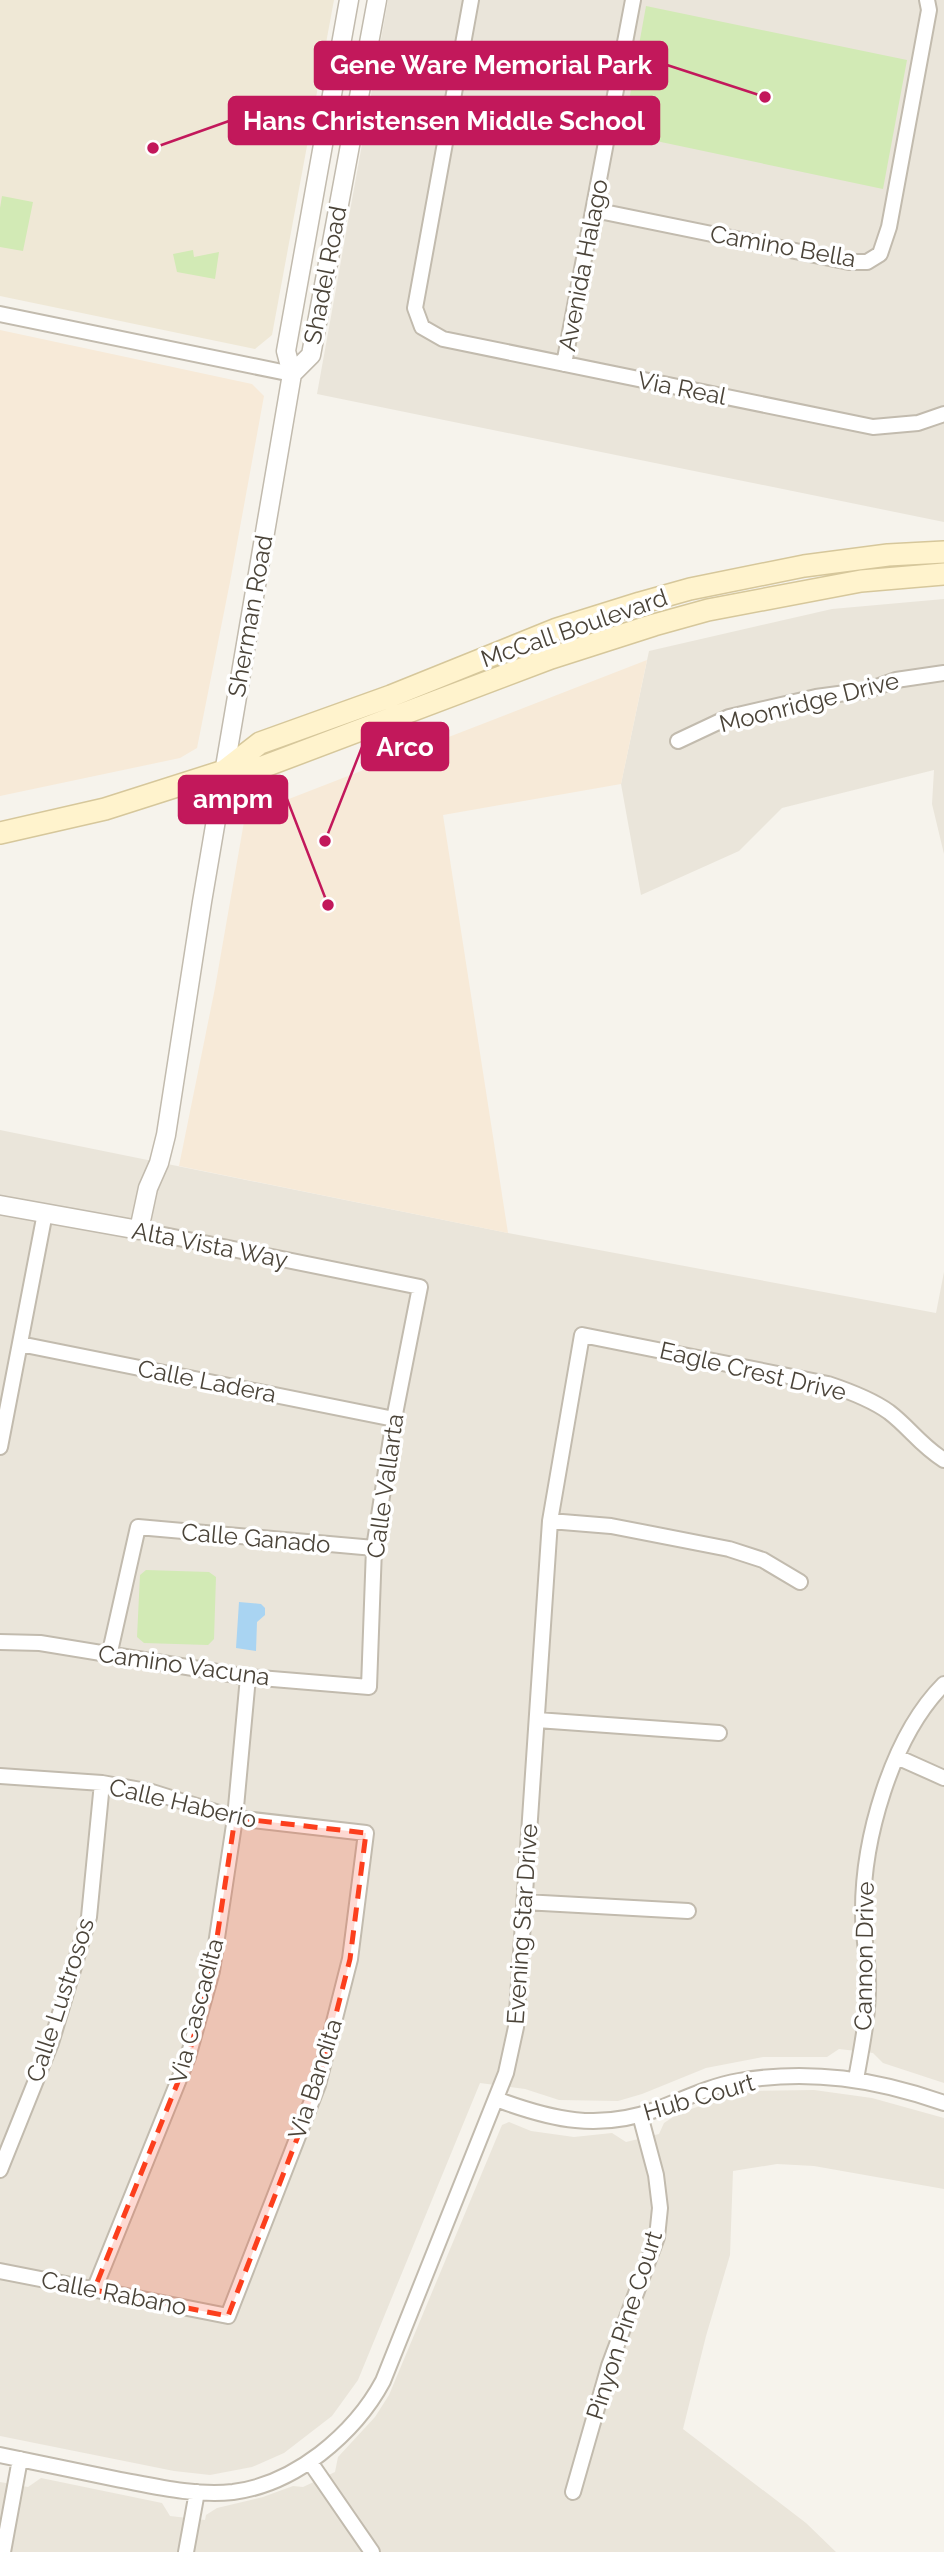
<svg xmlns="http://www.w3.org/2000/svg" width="944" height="2552" viewBox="0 0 944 2552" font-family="Raleway,sans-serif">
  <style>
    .residential { fill: #eae5da }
    .commercial { fill: #f7ead8 }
    .education { fill: #efe8d6 }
    .green { fill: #d2eab5 }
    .water { fill: #a9d4f2 }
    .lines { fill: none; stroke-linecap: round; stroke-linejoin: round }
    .minor-casing { stroke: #c2bbae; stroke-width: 18 }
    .tertiary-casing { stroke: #c2bbae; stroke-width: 21 }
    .secondary-casing { stroke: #d6c79b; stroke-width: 24 }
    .minor { stroke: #fff; stroke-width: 14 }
    .tertiary { stroke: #fff; stroke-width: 18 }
    .secondary { stroke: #fff3cd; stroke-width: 21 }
    .marked { fill: #fc3f1d; fill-opacity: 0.2; stroke: #fc3f1d; stroke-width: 5; stroke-dasharray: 14 9; stroke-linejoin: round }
    .labels { text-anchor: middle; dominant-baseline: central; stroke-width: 7; stroke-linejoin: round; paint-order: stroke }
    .street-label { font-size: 24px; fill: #4b4439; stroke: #fff }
    .leader { fill: none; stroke: #c2185b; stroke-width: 2.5 }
    .callout-dot { fill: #c2185b; stroke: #fff; stroke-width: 2.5 }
    .callout { fill: #c2185b; stroke: #c2185b; stroke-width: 2.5 }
    .callout-label { font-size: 26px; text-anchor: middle; font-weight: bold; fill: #fff }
  </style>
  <rect width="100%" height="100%" fill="#f6f3ec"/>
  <path class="residential" d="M 388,0 L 944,0 L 944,522 L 317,394 Z
    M 944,599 L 944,854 L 932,804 L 934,770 L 782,808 L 739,851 L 641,895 L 621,784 L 649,651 L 832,609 Z
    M 0,1130 L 508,1233 L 936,1313 L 944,1272 L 944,2083 L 883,2063 L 873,2053 L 839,2049 L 827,2057 L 763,2057 L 706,2068 L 642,2094 L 618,2101 L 559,2100 L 525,2089 L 480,2083 L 358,2380 L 332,2416 L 284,2453 L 252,2467 L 210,2475 L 174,2471 L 0,2436 Z
    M 814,2090 L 872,2098 L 944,2118 L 944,2189 L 814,2166 L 777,2164 L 733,2171 L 730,2255 L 706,2336 L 683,2429 L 806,2523 L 836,2552 L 0,2552 L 0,2482 L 28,2487 L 41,2478 L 162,2503 L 170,2516 L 205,2520 L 206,2515 L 217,2508 L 263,2497 L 293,2486 L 303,2487 L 335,2472 L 338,2457 L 375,2417 L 389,2395 L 502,2125 L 509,2122 L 531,2131 L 574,2137 L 612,2133 L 626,2142 L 659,2134 L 664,2123 L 679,2113 L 715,2101 L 754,2091 Z"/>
  <path class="commercial" d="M 0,330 L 252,384 L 264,396 L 230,582 L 197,748 L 180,758 L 0,796 Z
    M 647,660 L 621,784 L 443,815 L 508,1233 L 179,1166 L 215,988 L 245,816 Z"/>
  <path class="education" d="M 0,0 L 334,0 L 272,335 L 255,349 L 0,296 Z"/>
  <path class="green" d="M 646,6 L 907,60 L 883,189 L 623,134 Z
    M 2,196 L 33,202 L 23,251 L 0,247 L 0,208 Z
    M 193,250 L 194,257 L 219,252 L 215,279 L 177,272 L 173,254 Z
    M 146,1570 L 209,1572 L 216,1577 L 214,1639 L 208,1645 L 144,1643 L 137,1637 L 140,1575 Z"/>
  <path class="water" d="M 239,1602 L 261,1604 L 265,1608 L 265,1615 L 257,1622 L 256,1651 L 236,1648 Z"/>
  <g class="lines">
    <defs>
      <path id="minor" d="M 471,0 L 415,308 L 422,327 L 443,339 L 873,427 L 918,423 L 944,414
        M 594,210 L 849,262 L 867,262 L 880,254 L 889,227 L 929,10 L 927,0
        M 0,314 L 292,374
        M 564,364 L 633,0
        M 678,741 L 729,717 L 816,697 L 868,690 L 896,680 L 944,673
        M 20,1344 L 394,1419
        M 0,1447 L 45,1213
        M 550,1521 L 611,1526 L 729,1549 L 763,1560 L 800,1582
        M 0,1642 L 40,1643 L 248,1677 L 369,1687 L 374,1548 L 394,1419 L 420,1287 L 139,1230
        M 109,1656 L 138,1527 L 374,1548
        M 537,1720 L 719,1733
        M 897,1757 L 944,1778
        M 0,1776 L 102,1783 L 152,1792 L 235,1818 L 366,1833 L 350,1959 L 318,2085 L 228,2316 L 0,2271
        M 524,1902 L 688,1911
        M 856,2079 C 862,2046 869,2012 868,1979 C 868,1957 863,1936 863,1915 C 862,1841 891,1737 944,1684
        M 496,2099 C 552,2120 599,2131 658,2109 C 684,2099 710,2086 739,2081 C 810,2069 876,2079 944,2103
        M 0,2170 L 51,2043 L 89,1917 L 102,1783
        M 94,2290 L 188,2057 L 212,1971 L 235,1818 L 248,1677
        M 0,2455 C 39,2463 77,2471 116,2479 C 154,2486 193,2496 233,2492 C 265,2488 295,2473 320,2454 C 347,2433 367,2411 383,2381 L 506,2073 L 516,2027 L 550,1521 L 582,1335 L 828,1384 C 849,1391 871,1399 889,1412 C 910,1428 920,1445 944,1460
        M 310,2462 L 372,2552
        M 573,2492 L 609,2366 L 657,2237 L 660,2208 L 656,2175 L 640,2115
        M 3,2552 L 20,2459
        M 186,2552 L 197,2492"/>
      <path id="tertiary" d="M 292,374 L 311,355 L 377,0
        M 0,1205 L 139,1230 L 148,1188 L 159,1163 L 166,1135 L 202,902 L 292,374 L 286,351 L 349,0"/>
      <path id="secondary" d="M 224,771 L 252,771 L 551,658 L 654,625 L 708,610 L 861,581 L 944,574
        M 0,833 L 105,809 L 224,771 L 260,743 L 391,696 L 557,629 L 640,603 L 690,589 L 804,566 L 888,555 L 944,552"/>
    </defs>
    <use href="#minor" class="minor-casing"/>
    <use href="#tertiary" class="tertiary-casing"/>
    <use href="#secondary" class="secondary-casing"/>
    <use href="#minor" class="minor"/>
    <use href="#tertiary" class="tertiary"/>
    <use href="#secondary" class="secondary"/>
  </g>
  <path class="marked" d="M 235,1818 L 366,1833 L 350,1959 L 318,2085 L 228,2316 L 94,2290 L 188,2057 L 212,1971 Z"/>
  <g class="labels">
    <g class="street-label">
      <text transform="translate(783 246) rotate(10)">Camino Bella</text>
      <text transform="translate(583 265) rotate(-79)">Avenida Halago</text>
      <text transform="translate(325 275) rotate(-79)">Shadel Road</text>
      <text transform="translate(682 388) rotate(11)">Via Real</text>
      <text transform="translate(250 616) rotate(-80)">Sherman Road</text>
      <text transform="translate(574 628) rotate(-19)">McCall Boulevard</text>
      <text transform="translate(809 702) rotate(-14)">Moonridge Drive</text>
      <text transform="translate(210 1245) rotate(11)">Alta Vista Way</text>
      <text transform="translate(753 1371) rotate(13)">Eagle Crest Drive</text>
      <text transform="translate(207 1381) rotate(11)">Calle Ladera</text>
      <text transform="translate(385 1486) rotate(-82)">Calle Vallarta</text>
      <text transform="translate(256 1538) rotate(5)">Calle Ganado</text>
      <text transform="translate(184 1665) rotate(8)">Camino Vacuna</text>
      <text transform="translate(183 1803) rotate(13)">Calle Haberio</text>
      <text transform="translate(522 1924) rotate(-86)">Evening Star Drive</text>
      <text transform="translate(864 1956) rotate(-89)">Cannon Drive</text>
      <text transform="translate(60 2000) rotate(-72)">Calle Lustrosos</text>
      <text transform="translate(196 2011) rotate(-75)">Via Cascadita</text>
      <text transform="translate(315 2079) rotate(-72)">Via Bandita</text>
      <text transform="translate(699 2097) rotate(-16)">Hub Court</text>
      <text transform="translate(114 2293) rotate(11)">Calle Rabano</text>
      <text transform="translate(624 2325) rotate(-72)">Pinyon Pine Court</text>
    </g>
  </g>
  <path class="leader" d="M765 97L667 65M153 148L229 121M325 841L362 747M328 905L287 799"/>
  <g class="callout-dot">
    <circle cx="765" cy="97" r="7"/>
    <circle cx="153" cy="148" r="7"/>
    <circle cx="325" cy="841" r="7"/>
    <circle cx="328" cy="905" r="7"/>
  </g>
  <g class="callout">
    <rect x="315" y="42" width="352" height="47" rx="7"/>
    <rect x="229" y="97" width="430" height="47" rx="7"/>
    <rect x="362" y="723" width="86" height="47" rx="7"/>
    <rect x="179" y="776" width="108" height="47" rx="7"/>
  </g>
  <g class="callout-label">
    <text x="491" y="74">Gene Ware Memorial Park</text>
    <text x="444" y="130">Hans Christensen Middle School</text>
    <text x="405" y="756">Arco</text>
    <text x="233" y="808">ampm</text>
  </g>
</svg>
